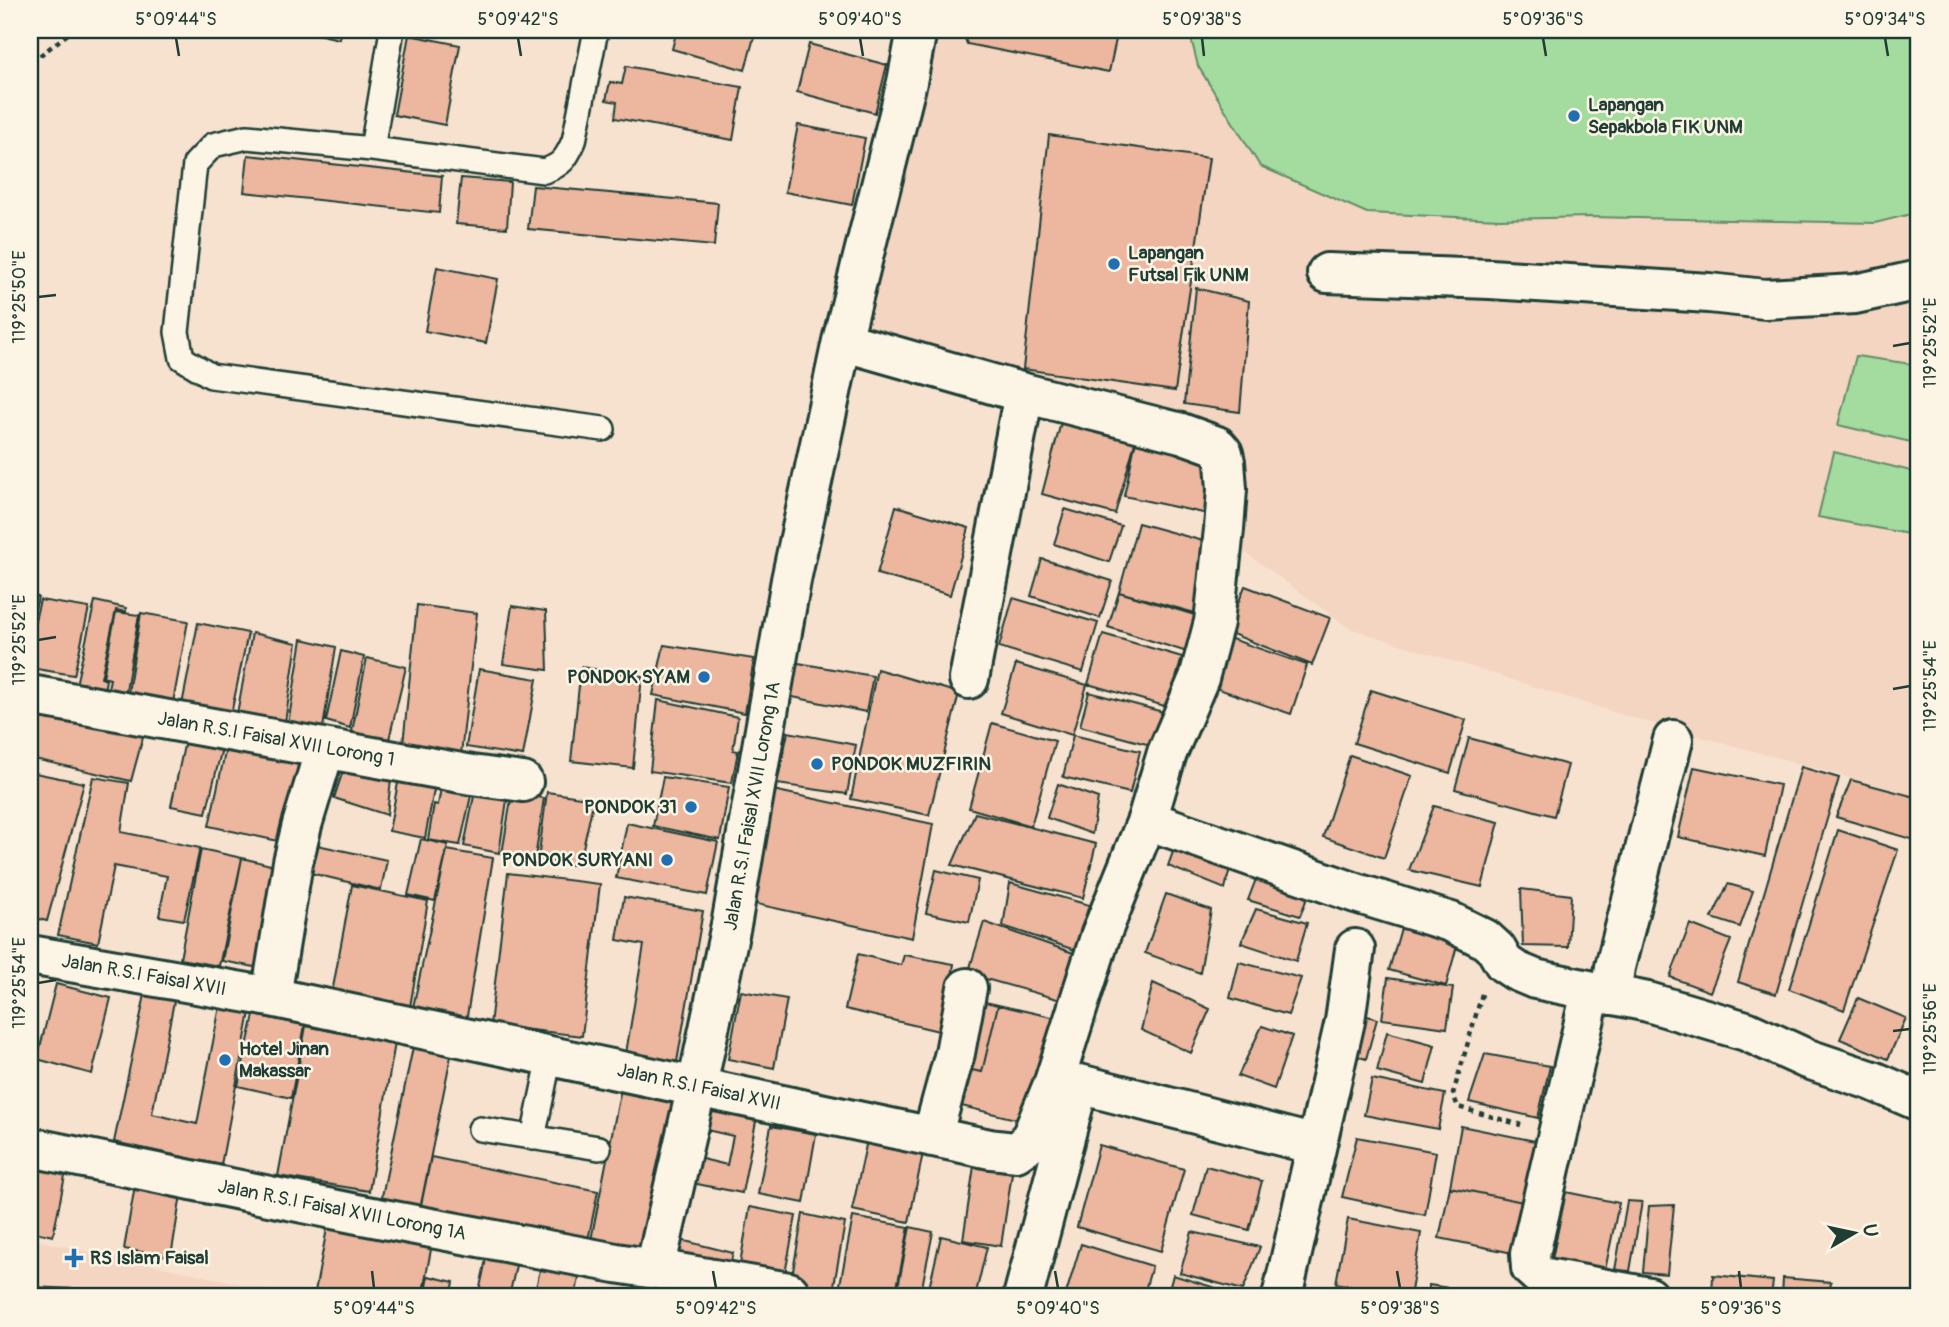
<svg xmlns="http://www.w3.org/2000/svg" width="1949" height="1327" viewBox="0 0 1949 1327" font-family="Pangolin,sans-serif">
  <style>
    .built { fill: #f4d5c1 }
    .green { fill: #a4db9e; stroke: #628c69; stroke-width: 2 }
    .building { fill: #ecb69f; stroke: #1f3d34; stroke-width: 2 }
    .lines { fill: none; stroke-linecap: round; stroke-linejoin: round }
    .service-casing { stroke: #1f3d34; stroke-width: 28 }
    .minor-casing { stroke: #1f3d34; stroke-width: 44 }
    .path { stroke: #1f3d34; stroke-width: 4.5; stroke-dasharray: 5 5; stroke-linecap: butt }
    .service { stroke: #fcf5e5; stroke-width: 23 }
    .minor { stroke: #fcf5e5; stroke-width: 38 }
    .ticks { fill: none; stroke: #1f3d34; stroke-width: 2.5 }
    .poi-dot { fill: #1f6fb2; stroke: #fcf5e5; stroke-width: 2.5 }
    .labels { text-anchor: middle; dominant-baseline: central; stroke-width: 5; stroke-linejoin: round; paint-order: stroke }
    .poi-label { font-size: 19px; font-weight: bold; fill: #1f3d34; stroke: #fcf5e5; text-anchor: start }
    .street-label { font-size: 19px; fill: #1f3d34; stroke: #fcf5e5 }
    .neatline { fill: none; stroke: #1f3d34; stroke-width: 2.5 }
    .ticks-label { font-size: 18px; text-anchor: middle; fill: #1f3d34 }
  </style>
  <rect width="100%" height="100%" fill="#f7e2d0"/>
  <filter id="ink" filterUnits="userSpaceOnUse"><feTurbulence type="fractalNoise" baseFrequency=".0143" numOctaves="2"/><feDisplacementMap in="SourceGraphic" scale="14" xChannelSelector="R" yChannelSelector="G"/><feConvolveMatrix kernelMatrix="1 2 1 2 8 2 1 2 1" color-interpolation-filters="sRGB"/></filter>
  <g filter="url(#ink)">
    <path class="built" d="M 923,30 L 1919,30 L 1919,797 L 1626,716 L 1349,628 L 1221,535 L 1228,475 L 858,331 Z
      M 30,1239 L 252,1286 L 299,1297 L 30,1297 Z"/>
    <path class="green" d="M 1189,30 L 1919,30 L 1919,212 L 1875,223 L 1590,217 L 1500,219 L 1367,213 L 1260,166 L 1198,66 Z
      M 1856,356 L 1919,365 L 1919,444 L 1838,425 Z
      M 1834,452 L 1919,473 L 1919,536 L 1818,517 Z"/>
    <path class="building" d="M 300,30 L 341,30 L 339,39 Z
      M 677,30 L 756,30 L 745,70 L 672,49 Z
      M 962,30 L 1118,30 L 1109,72 L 967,44 Z
      M 409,35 L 460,45 L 445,125 L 394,115 Z
      M 809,44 L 887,65 L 875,113 L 797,92 Z
      M 626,66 L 742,87 L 733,140 L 615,118 L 617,102 L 606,100 L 610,82 L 622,84 Z
      M 798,125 L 865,138 L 852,205 L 785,192 Z
      M 1049,135 L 1209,158 L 1175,391 L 1023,369 Z
      M 248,155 L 442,176 L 439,213 L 244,192 Z
      M 461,178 L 510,182 L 507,228 L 456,224 Z
      M 533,186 L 718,203 L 714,246 L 528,229 Z
      M 437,267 L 498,279 L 486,343 L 425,331 Z
      M 1196,288 L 1249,301 L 1240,412 L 1184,404 Z
      M 1063,415 L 1137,435 L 1115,514 L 1042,494 Z
      M 1137,435 L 1221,453 L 1208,514 L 1124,496 Z
      M 896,506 L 969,528 L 950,595 L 877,574 Z
      M 1065,509 L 1121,526 L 1109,562 L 1054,544 Z
      M 1138,523 L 1214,544 L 1195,613 L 1119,592 Z
      M 1042,559 L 1112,581 L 1100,618 L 1031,596 Z
      M 1245,586 L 1330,618 L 1312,665 L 1227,632 Z
      M 1119,592 L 1198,616 L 1187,652 L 1108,627 Z
      M 30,595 L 38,597 L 30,630 Z
      M 1013,598 L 1098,623 L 1083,672 L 999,647 Z
      M 40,600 L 89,608 L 74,675 L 30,668 L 30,641 Z
      M 95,601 L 126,608 L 126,612 L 116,610 L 101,678 L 106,680 L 103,695 L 75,689 Z
      M 417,605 L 477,613 L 461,754 L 403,745 Z
      M 512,606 L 546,611 L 548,670 L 503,664 Z
      M 116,612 L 139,615 L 125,696 L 107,693 L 110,679 L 103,677 Z
      M 141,613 L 188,621 L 172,708 L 127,699 Z
      M 198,623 L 248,633 L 230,719 L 181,710 Z
      M 252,633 L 297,643 L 284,729 L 236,719 Z
      M 1103,634 L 1182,657 L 1168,707 L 1088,684 Z
      M 1220,635 L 1307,665 L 1291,714 L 1204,684 Z
      M 302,639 L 336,647 L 322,734 L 288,724 Z
      M 664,645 L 754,659 L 745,713 L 653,695 Z
      M 341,651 L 364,657 L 350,728 L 326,721 Z
      M 367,658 L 406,667 L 387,748 L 350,741 Z
      M 787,661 L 873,676 L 866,712 L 778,694 Z
      M 1016,664 L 1087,685 L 1072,735 L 1001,713 Z
      M 581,667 L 642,676 L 633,768 L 571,761 Z
      M 479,669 L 537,679 L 523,756 L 466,747 Z
      M 877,669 L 959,693 L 929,815 L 851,799 Z
      M 1371,690 L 1466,720 L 1450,773 L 1354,743 Z
      M 1089,692 L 1163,712 L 1154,746 L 1080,726 Z
      M 658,700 L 738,717 L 733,750 L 738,751 L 732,783 L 650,771 Z
      M 30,706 L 146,726 L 131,781 L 30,758 L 31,730 L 30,730 Z
      M 992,723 L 1055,741 L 1031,826 L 969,808 Z
      M 788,732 L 856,745 L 847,794 L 777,784 Z
      M 1073,735 L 1140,751 L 1130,793 L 1063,777 Z
      M 1469,738 L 1568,765 L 1554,816 L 1455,789 Z
      M 185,741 L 222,748 L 206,813 L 171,806 Z
      M 226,748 L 309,767 L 292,844 L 209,826 Z
      M 1350,755 L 1412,776 L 1384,858 L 1323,837 Z
      M 1694,767 L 1780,785 L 1765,856 L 1678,837 Z
      M 1801,767 L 1839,778 L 1776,994 L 1738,982 Z
      M 344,768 L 392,770 L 387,815 L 334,798 Z
      M 30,772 L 84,783 L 47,921 L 30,917 Z
      M 400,772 L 436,779 L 425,838 L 389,831 Z
      M 443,776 L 474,782 L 460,845 L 428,840 L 434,804 L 438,805 Z
      M 93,777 L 129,783 L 121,832 L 200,848 L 184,920 L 159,916 L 167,876 L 114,866 L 98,943 L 58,935 Z
      M 663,777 L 729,787 L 720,840 L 653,826 Z
      M 1851,780 L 1919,798 L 1919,837 L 1918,841 L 1836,817 Z
      M 477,781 L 509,787 L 499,853 L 464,846 Z
      M 1058,784 L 1098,798 L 1092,834 L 1047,818 Z
      M 513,787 L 538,790 L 536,797 L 544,798 L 535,859 L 502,854 Z
      M 768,789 L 933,824 L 912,938 L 743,901 Z
      M 547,792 L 594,799 L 579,866 L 538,860 Z
      M 1434,806 L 1499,822 L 1482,887 L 1409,870 Z
      M 975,813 L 1096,844 L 1083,898 L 952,865 Z
      M 627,823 L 718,842 L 707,895 L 616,878 Z
      M 1838,830 L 1898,850 L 1844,1010 L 1789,989 Z
      M 1179,835 L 1234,851 L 1225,889 L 1168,866 Z
      M 421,839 L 448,845 L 435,901 L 408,895 Z
      M 308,843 L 387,860 L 381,890 L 302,871 Z
      M 201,849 L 242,858 L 219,966 L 180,959 Z
      M 447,850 L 493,858 L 466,1022 L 412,1012 Z
      M 242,858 L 283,868 L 265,969 L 222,961 Z
      M 1261,866 L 1314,880 L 1300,916 L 1248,900 Z
      M 936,870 L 978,880 L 969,922 L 926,913 Z
      M 508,873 L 600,884 L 582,1036 L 490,1025 Z
      M 1010,883 L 1089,905 L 1075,950 L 1003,926 Z
      M 1728,884 L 1753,891 L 1740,927 L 1712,918 Z
      M 352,885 L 428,901 L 410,1007 L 332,993 Z
      M 1521,889 L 1571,895 L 1568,947 L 1523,946 Z
      M 1166,894 L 1211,910 L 1200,973 L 1145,953 Z
      M 624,897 L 703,911 L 677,1062 L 626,1053 L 644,945 L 617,940 Z
      M 1256,909 L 1307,923 L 1296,961 L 1241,943 Z
      M 1405,914 L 1461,931 L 1446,986 L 1389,970 Z
      M 984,922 L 1082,956 L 1068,1002 L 968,974 Z
      M 1690,924 L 1731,940 L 1710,992 L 1670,977 Z
      M 858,954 L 901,965 L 904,955 L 954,964 L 943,1032 L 845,1009 Z
      M 1239,962 L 1301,978 L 1288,1015 L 1230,998 Z
      M 1388,978 L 1453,988 L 1447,1028 L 1382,1019 Z
      M 1153,983 L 1210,1009 L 1191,1053 L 1141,1030 Z
      M 56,984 L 111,998 L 92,1074 L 37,1059 Z
      M 147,985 L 176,991 L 152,1114 L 197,1124 L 221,1001 L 251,1007 L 221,1165 L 114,1142 Z
      M 741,991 L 787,999 L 774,1068 L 728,1059 Z
      M 1858,998 L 1906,1018 L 1888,1059 L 1840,1039 Z
      M 972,999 L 1056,1018 L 1032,1123 L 949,1103 Z
      M 972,999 L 998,1005 L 982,1072 L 956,1067 Z
      M 1355,1012 L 1377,1019 L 1366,1059 L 1343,1052 Z
      M 254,1015 L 305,1025 L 291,1098 L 238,1086 Z
      M 306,1026 L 395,1043 L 369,1191 L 278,1176 Z
      M 1262,1026 L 1292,1036 L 1274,1089 L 1238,1076 Z
      M 1387,1032 L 1435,1045 L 1425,1084 L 1377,1071 Z
      M 413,1047 L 451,1056 L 420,1209 L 381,1201 Z
      M 1485,1054 L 1550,1066 L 1538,1118 L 1469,1102 Z
      M 30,1058 L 37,1059 L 30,1099 Z
      M 1372,1079 L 1445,1094 L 1438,1129 L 1364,1115 Z
      M 621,1088 L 677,1099 L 647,1257 L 590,1245 Z
      M 708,1100 L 758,1111 L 742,1193 L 692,1183 L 698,1158 L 727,1165 L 733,1136 L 702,1129 Z
      M 771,1126 L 816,1134 L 804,1203 L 758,1194 Z
      M 1461,1126 L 1540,1142 L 1528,1203 L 1450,1187 Z
      M 869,1131 L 925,1143 L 909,1222 L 852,1210 Z
      M 1357,1137 L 1436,1152 L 1425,1215 L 1342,1197 Z
      M 1099,1145 L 1184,1169 L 1161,1251 L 1077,1227 Z
      M 30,1153 L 68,1161 L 53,1236 L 30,1231 Z
      M 431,1157 L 598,1191 L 586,1250 L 419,1215 Z
      M 974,1166 L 1012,1173 L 1001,1246 L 963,1240 Z
      M 1206,1166 L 1262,1181 L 1249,1230 L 1193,1215 Z
      M 137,1174 L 183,1182 L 171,1257 L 124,1249 Z
      M 1450,1187 L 1528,1203 L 1518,1254 L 1439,1238 Z
      M 1566,1192 L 1619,1203 L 1604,1275 L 1551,1264 Z
      M 1627,1201 L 1642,1202 L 1630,1271 L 1615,1270 Z
      M 1674,1205 L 1667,1274 L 1643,1272 L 1649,1206 Z
      M 750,1207 L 796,1216 L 783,1284 L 738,1275 Z
      M 803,1214 L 845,1223 L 833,1291 L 791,1282 Z
      M 853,1217 L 909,1227 L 895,1297 L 847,1297 L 838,1295 Z
      M 329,1218 L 433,1239 L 422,1297 L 314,1297 Z
      M 1348,1219 L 1421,1233 L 1410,1297 L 1336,1283 Z
      M 910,1227 L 933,1232 L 920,1297 L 896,1297 Z
      M 1192,1232 L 1260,1247 L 1243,1290 L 1180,1273 Z
      M 941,1236 L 987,1247 L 975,1297 L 927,1297 Z
      M 677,1239 L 733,1253 L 727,1277 L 671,1263 Z
      M 1081,1244 L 1152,1266 L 1143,1297 L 1065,1297 Z
      M 489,1245 L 519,1252 L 509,1297 L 478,1297 Z
      M 543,1256 L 582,1264 L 575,1297 L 534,1297 Z
      M 1173,1275 L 1245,1297 L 1167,1297 Z
      M 1713,1275 L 1773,1281 L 1771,1297 L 1712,1297 Z
      M 428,1276 L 454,1282 L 451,1297 L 424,1297 Z
      M 1783,1278 L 1831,1282 L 1829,1297 L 1782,1297 Z
      M 1429,1285 L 1509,1297 L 1428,1297 Z
      M 30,1287 L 169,1293 L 169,1297 L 30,1297 Z"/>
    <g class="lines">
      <defs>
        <path id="service" d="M 596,30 L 574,141 C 566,159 562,165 544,171 L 372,149 L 247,137 L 213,145 L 195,164 L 177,332 L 182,358 L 211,376 L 603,429
          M 372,149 L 392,30
          M 480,1129 L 599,1148
          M 533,1138 L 550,1056"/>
        <path id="minor" d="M 1327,273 L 1490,279 L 1709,293 L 1765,299 L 1855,294 L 1919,280
          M 969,679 L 1024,393
          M 30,695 L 472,775 L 523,782
          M 1147,820 L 1356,893 L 1451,922 L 1485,939 L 1496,949 L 1504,963 L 1516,971 L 1535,979 L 1648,1002 L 1746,1031 L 1805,1058 L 1873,1081 L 1919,1101
          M 30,955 L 271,997 L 990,1149 L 1016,1152 L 1026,1145 L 1033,1133 L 1054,1082 L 1101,934 L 1147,820 L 1167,753 L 1199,678 L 1214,622 L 1224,529 L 1227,489 L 1225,462 L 1223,453 L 1217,446 L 1181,433 L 1024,393 L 842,341
          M 1591,992 L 1530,1254 L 1531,1268 L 1541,1277 L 1649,1297
          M 1611,995 L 1615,967 L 1673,740
          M 271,997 L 293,862 L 302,825 L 325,749
          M 932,1137 L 955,1053 L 967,988
          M 30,1147 L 357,1214 L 616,1263 L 655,1269 L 697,1086 L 732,920 L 791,580 L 842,341 L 907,82 L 917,30
          M 655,1269 L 789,1292
          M 1023,1297 L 1079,1084 L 1316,1145
          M 1282,1297 L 1345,1021 L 1355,949"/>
      </defs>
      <use href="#service" class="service-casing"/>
      <use href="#minor" class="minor-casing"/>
      <path class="path" d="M 30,72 L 34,60 L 73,30
        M 1482,994 L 1453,1094 L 1458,1107 L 1521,1125"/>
      <use href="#service" class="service"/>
      <use href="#minor" class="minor"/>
    </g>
  </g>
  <path class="ticks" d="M 176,38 L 179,56M 518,38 L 521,56M 860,38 L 863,56M 1202,38 L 1204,56M 1543,38 L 1546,56M 1885,38 L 1888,56M 38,297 L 56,295M 1893,346 L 1910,343M 38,640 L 56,637M 1893,689 L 1910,686M 38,983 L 56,980M 1893,1031 L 1910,1029M 372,1271 L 374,1288M 713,1271 L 716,1288M 1055,1271 L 1058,1288M 1397,1271 L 1400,1288M 1739,1271 L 1741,1288"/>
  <g class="poi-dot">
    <circle cx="1574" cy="116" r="7"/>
    <circle cx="1114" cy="264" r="7"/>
    <circle cx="704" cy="677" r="7"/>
    <circle cx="817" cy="764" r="7"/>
    <circle cx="691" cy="807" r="7"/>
    <circle cx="667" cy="860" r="7"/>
    <circle cx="225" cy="1060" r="7"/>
    <path d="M70.5 1247.5h7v7h7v7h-7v7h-7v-7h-7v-7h7z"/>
  </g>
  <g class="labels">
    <g class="poi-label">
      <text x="1588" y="105">Lapangan<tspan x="1588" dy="22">Sepakbola FIK UNM</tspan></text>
      <text x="1128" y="253">Lapangan<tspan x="1128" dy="22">Futsal Fik UNM</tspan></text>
      <text x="690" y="677" text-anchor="end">PONDOK SYAM</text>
      <text x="831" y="764">PONDOK MUZFIRIN</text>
      <text x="677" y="807" text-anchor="end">PONDOK 31</text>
      <text x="653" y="860" text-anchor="end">PONDOK SURYANI</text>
      <text x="239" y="1049">Hotel Jinan<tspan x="239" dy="22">Makassar</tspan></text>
      <text x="90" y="1258">RS Islam Faisal</text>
    </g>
    <g class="street-label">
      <text transform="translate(276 739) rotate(10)">Jalan R.S.I Faisal XVII Lorong 1</text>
      <text transform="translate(752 806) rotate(-80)">Jalan R.S.I Faisal XVII Lorong 1A</text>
      <text transform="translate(144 975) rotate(10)">Jalan R.S.I Faisal XVII</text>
      <text transform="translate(699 1087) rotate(12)">Jalan R.S.I Faisal XVII</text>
      <text transform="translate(342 1210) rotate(11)">Jalan R.S.I Faisal XVII Lorong 1A</text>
    </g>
  </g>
  <rect width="1949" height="1327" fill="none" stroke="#fcf5e5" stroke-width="77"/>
  <g transform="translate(1854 1233) rotate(81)" stroke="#fcf5e5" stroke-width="5" paint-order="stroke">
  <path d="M0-5L12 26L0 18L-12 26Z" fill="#1f3d34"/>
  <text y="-10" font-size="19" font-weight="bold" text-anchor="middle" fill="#1f3d34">U</text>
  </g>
  <rect x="38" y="38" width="1872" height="1250" class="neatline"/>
  <g class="ticks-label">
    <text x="176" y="25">5°09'44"S</text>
    <text x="518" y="25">5°09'42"S</text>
    <text x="860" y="25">5°09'40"S</text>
    <text x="1202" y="25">5°09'38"S</text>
    <text x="1543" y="25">5°09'36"S</text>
    <text x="1885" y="25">5°09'34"S</text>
    <text transform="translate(19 297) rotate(-90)" y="6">119°25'50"E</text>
    <text transform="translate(1930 343) rotate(-90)" y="6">119°25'52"E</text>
    <text transform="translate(19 640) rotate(-90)" y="6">119°25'52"E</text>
    <text transform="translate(1930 686) rotate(-90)" y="6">119°25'54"E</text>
    <text transform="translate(19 983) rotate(-90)" y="6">119°25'54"E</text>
    <text transform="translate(1930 1029) rotate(-90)" y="6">119°25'56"E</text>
    <text x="374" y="1314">5°09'44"S</text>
    <text x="716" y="1314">5°09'42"S</text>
    <text x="1058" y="1314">5°09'40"S</text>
    <text x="1400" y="1314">5°09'38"S</text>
    <text x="1741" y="1314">5°09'36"S</text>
  </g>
</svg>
